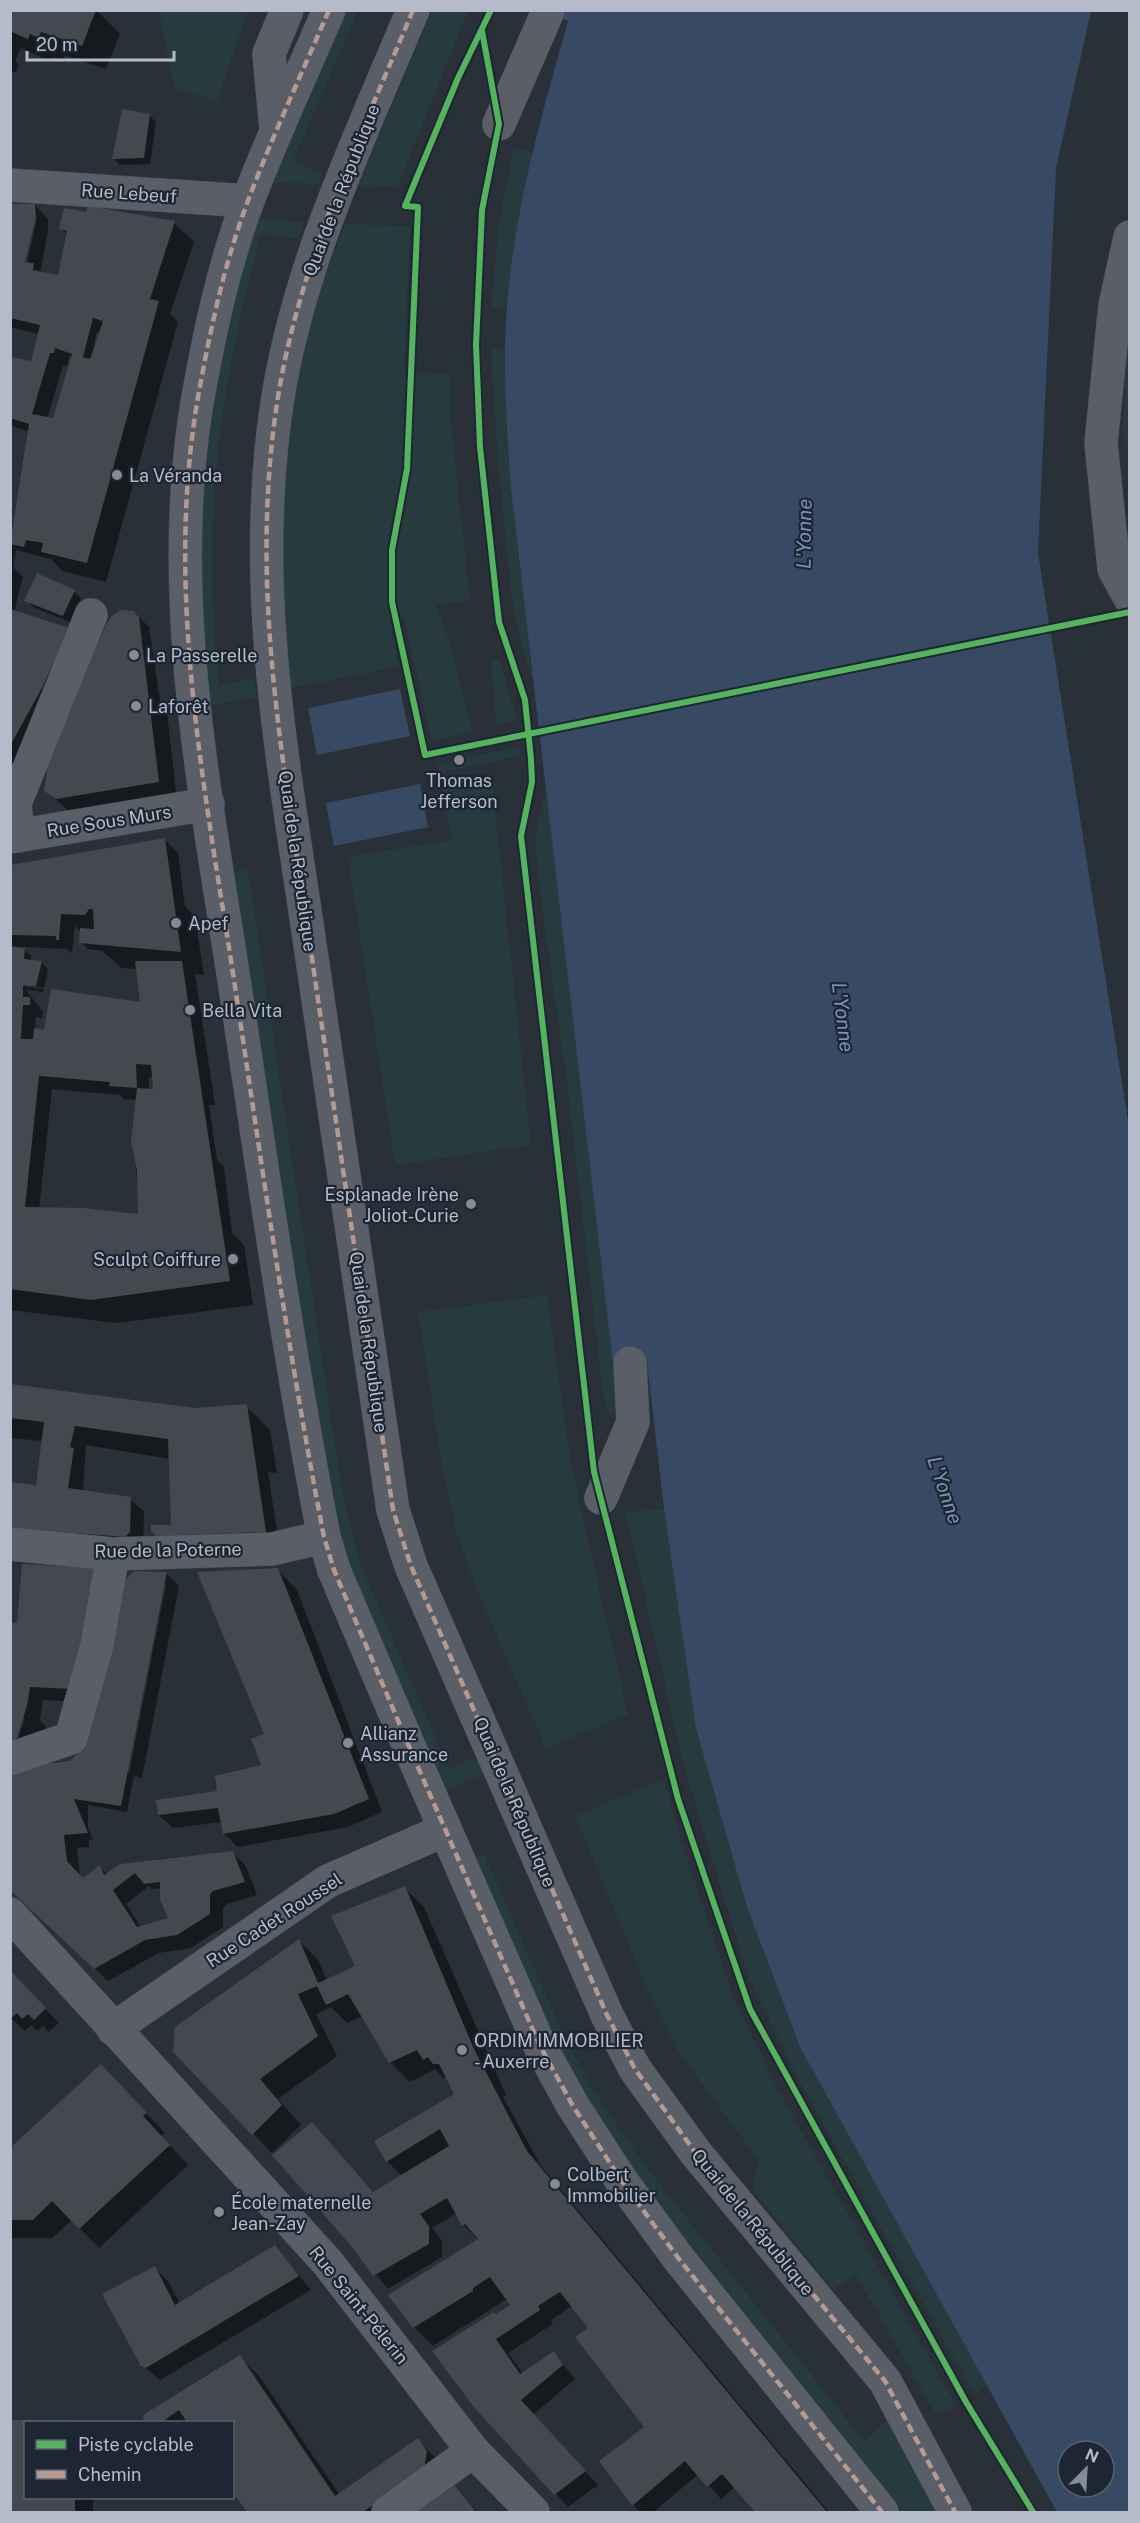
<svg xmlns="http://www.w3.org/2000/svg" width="1140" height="2523" viewBox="0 0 1140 2523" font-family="'Public Sans',sans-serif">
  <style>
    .green { fill: #273a3e }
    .water { fill: #384963; fill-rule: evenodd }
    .shadow { fill: #0007; fill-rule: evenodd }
    .building { fill: #444950; fill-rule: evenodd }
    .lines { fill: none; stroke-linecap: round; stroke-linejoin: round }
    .minor-casing { stroke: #484c53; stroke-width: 34 }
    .minor { stroke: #5a5e66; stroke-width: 33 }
    .quiet { stroke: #b69a8f; stroke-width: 4.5; stroke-dasharray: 9 4.5; stroke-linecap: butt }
    .cycleway-casing { stroke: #1d2633; stroke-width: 10 }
    .cycleway { stroke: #56b35d; stroke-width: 6 }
    .poi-dot { fill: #848b96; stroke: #1d2633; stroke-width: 2 }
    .labels { text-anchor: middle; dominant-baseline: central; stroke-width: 4.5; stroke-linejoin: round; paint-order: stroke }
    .street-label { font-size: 18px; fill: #b4bcc9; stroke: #1d2633 }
    .poi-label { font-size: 18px; fill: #b4bcc9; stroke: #1d2633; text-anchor: start }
    .water-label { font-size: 20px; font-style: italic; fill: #7c92b1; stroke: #1d2633 }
  </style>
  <rect width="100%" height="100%" fill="#2a3038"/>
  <path class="green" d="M 159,11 L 248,11 L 217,101 L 174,88 Z
    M 342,11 L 358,11 L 293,161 L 323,174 L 319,184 L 269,182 Z
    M 432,11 L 468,11 L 398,186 L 359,185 Z
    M 514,148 L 533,152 L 511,266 L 507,307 L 491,308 L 499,221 Z
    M 256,219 L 304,222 L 297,239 L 262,234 C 218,383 201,529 219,685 L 254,679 L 256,697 L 211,705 C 200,607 198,509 210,410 C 218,345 239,282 256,219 Z
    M 345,224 L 410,226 L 404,372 L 451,374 L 451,425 L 470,600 L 436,605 L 449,641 L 473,732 L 432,741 L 404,617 L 390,621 L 399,666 L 287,689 L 277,584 L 285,439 L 298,371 L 317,297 Z
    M 1129,314 L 1129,447 L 1125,447 L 1122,431 Z
    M 491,349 L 505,349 L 511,489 L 533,681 C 514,632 510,585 505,533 C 499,472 494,411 491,349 Z
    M 496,659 L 500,661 L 517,721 L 496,724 L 491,663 Z
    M 519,747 L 520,756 L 439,773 L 437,764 Z
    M 475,777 L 476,785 L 492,783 L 531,1145 L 395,1165 L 348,857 L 452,840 L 441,785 Z
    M 546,789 L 613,1364 L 616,1409 L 610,1415 L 606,1410 L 601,1377 L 568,1091 L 540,893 L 535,837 Z
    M 248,870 L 341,1485 L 359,1561 L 449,1769 L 483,1754 L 490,1771 L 443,1792 L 346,1565 L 327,1487 L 234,872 Z
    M 547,1295 L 571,1465 L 628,1714 L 546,1749 L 477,1589 L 456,1531 L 442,1465 L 418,1312 Z
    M 664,1509 L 696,1729 L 747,1907 L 800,2047 L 988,2386 L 974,2394 L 796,2075 L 749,1979 L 683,1764 L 626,1512 Z
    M 664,1779 L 683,1847 L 734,1999 L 777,2088 L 956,2405 L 936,2415 L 856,2275 L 833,2289 L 753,2190 L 758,2160 L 677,2049 L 649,1993 L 575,1816 Z
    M 484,1854 L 563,2034 L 595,2092 L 643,2163 L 864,2441 L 891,2418 L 942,2512 L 903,2512 L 631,2172 L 583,2100 L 471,1860 Z"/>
  <path class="water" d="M 545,11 L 1091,11 L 1056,168 L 1038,553 L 1129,1127 L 1129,2512 L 1057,2512 L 800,2047 L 747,1907 L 696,1729 L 664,1509 L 647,1362 L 613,1364 L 511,489 C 507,428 502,367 507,306 C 514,210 542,114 568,21 ZM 1068,2451 L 1104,2451 L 1104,2487 L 1068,2487 Z
    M 400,689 L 410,736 L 317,755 L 308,708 Z
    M 420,784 L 428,827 L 334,846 L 326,803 Z"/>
  <path class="shadow" d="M 10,10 L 96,10 L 120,34 L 106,69 L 65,55 L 63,61 L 54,57 L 52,62 L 21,48 L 15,61 L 19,65 L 16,72 L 10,71 Z
    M 149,115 L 156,122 L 150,164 L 120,165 L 114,159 Z
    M 10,205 L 35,205 L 48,219 L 48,231 L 40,274 L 58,279 L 68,235 L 61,228 L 174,223 L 194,242 L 170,314 L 178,322 L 106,582 L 62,571 L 51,559 L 16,550 L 13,567 L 23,577 L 14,612 L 68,629 L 10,807 L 10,545 L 29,432 L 10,425 L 10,365 L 32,363 L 39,334 L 10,327 ZM 34,217 L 37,217 L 26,268 L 23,267 ZM 97,332 L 100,333 L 97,344 L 94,343 ZM 69,356 L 73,357 L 54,422 L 47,419 L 63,365 L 67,366 Z
    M 38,575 L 74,592 L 81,598 L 70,622 L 33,607 L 26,600 Z
    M 136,614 L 149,627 L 161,707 L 167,712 L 177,801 L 77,818 L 46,791 Z
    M 164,839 L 178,853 L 185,906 L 195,917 L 204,975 L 195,974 L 215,1105 L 209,1105 L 217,1160 L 224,1167 L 232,1233 L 244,1245 L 253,1305 L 116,1323 L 10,1310 L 10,866 ZM 75,926 L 82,933 L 81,942 L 88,949 L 103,951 L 121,968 L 137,969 L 142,1004 L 46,1031 L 35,1030 L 36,1017 L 42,1018 L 43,1012 L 26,990 L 43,992 L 44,989 L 15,985 L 15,982 L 44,988 L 48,969 L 42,963 L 31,961 L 31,956 L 22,947 L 67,949 L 72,953 ZM 149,1077 L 154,1077 L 157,1091 L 149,1090 ZM 52,1089 L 120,1095 L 124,1099 L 137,1100 L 133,1142 L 141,1218 L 39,1210 Z
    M 10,1386 L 198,1410 L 246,1406 L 270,1430 L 277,1473 L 268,1472 L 279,1545 L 171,1549 L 152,1531 L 172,1526 L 170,1459 L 86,1445 L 83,1492 L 130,1499 L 144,1512 L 143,1545 L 10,1540 L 37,1486 L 43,1441 L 10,1438 Z
    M 278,1570 L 297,1590 L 382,1812 L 348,1827 L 238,1847 L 224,1834 L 222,1822 L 173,1828 L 159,1815 L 218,1792 L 263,1767 Z
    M 166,1573 L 179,1586 L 142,1778 L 134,1776 L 127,1812 L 88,1805 L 88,1828 L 93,1839 L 89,1840 L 89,1847 L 77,1848 L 80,1876 L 83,1879 L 100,1867 L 108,1875 L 159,1865 L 159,1859 L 232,1852 L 246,1866 L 257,1895 L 227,1904 L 223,1908 L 223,1927 L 191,1948 L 159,1953 L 108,1981 L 10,1889 L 11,1759 L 25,1717 L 22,1717 L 10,1752 L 10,1623 L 87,1702 L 43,1700 L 40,1720 L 46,1726 L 33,1767 L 71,1763 L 84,1749 ZM 163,1584 L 166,1584 L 129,1773 L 126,1772 ZM 149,1886 L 152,1889 L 161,1888 L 170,1919 L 141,1927 L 126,1904 Z
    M 404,1888 L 424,1907 L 506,2095 L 503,2097 L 541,2166 L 829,2512 L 757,2512 L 735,2487 L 721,2499 L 699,2474 L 653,2512 L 640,2512 L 633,2505 L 646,2427 L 590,2328 L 572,2306 L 551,2320 L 553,2324 L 508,2353 L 523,2374 L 554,2353 L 575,2379 L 533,2415 L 598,2485 L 568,2507 L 475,2405 L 497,2316 L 512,2305 L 507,2299 L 433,2346 L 414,2327 L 479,2240 L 463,2225 L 457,2213 L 432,2228 L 442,2241 L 442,2257 L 388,2289 L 353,2246 L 374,2194 L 402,2176 L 387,2161 L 457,2095 L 447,2076 L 443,2078 L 435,2069 L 410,2082 L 390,2062 L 363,2016 L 347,2023 L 331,2007 L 316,2014 L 337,2056 L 278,2099 L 301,2125 L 272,2153 L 175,2052 L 299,1941 L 318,1960 L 327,1980 L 357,1967 Z
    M 10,1972 L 59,2023 L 48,2032 L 43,2026 L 37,2031 L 31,2025 L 25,2031 L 10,2017 Z
    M 120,2085 L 165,2133 L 161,2136 L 188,2165 L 99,2248 L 72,2220 L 52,2238 L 10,2238 L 10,2150 Z
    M 275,2247 L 311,2290 L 160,2380 L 142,2365 L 154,2268 L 168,2281 L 180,2304 Z
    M 240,2357 L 259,2376 L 339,2494 L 418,2440 L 437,2459 L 410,2512 L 249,2512 L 232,2488 L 232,2422 L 146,2422 L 145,2414 Z
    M 10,2422 L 75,2422 L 26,2422 L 26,2498 L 93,2498 L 93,2512 L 10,2512 Z
    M 454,2487 L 477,2512 L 418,2512 Z"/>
  <path class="building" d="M 10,10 L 96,10 L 82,46 L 41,32 L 39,38 L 30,34 L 28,39 L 10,31 Z
    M 122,109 L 150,114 L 144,158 L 112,159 Z
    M 10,204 L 35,204 L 36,217 L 25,262 L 34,263 L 33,270 L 58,275 L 67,231 L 59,229 L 64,208 L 86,212 L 88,206 L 175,221 L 150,299 L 159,301 L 87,563 L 41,552 L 43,543 L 26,540 L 24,547 L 10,544 L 29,424 L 10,418 L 10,359 L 11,357 L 31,361 L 40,325 L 10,318 ZM 93,318 L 103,321 L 90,359 L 83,357 ZM 55,348 L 72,354 L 53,418 L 32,414 L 50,353 L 54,353 Z
    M 37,573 L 75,590 L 63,616 L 24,601 Z
    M 10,609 L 69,628 L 43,686 L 10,746 Z
    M 120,610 L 133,611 L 139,617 L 159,782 L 56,799 L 44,791 L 49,756 L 106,625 L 112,616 Z
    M 165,838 L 181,952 L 79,943 L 80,928 L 94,929 L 93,909 L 89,909 L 85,915 L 61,914 L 59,940 L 56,940 L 56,936 L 10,935 L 10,865 Z
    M 10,946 L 25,948 L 24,959 L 42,961 L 36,986 L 23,985 L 23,997 L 30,997 L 30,1005 L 23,1005 L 21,1039 L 33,1039 L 34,1028 L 44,1029 L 51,989 L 140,1002 L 135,961 L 182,961 L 230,1281 L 91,1300 L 10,1289 ZM 136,1064 L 151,1065 L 153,1089 L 137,1088 L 131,1142 L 137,1171 L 138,1214 L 83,1208 L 25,1207 L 39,1076 L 110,1082 L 109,1086 L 137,1088 Z
    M 10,1384 L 195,1408 L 247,1404 L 266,1532 L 156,1536 L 151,1531 L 151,1525 L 171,1525 L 168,1439 L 75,1426 L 70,1447 L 74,1448 L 68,1488 L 131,1497 L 130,1532 L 125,1537 L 10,1528 L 10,1482 L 36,1485 L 44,1422 L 10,1418 Z
    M 22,1564 L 97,1568 L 74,1689 L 30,1687 L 27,1706 L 11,1756 L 10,1622 L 17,1623 Z
    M 278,1568 L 369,1799 L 334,1814 L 223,1834 L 218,1808 L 158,1815 L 156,1800 L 217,1791 L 215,1776 L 261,1765 L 251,1739 L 264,1734 L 197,1572 Z
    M 134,1571 L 167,1572 L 121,1806 L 74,1799 L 88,1833 L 64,1835 L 67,1861 L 83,1878 L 100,1865 L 104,1875 L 120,1864 L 233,1851 L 245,1882 L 213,1891 L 210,1894 L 210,1914 L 177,1935 L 145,1940 L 94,1969 L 10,1890 L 10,1768 L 70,1761 L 82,1749 L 118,1587 ZM 135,1873 L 144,1884 L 160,1882 L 160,1900 L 168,1918 L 137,1927 L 113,1890 Z
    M 405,1886 L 474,2049 L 527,2151 L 827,2512 L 755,2512 L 722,2474 L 707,2487 L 685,2461 L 632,2506 L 599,2461 L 644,2427 L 575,2337 L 588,2328 L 560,2292 L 538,2306 L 540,2310 L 496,2339 L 520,2374 L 554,2351 L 563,2365 L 521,2400 L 586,2471 L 554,2495 L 513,2450 L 473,2406 L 432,2351 L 494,2312 L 496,2314 L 510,2305 L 490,2277 L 473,2288 L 473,2291 L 413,2328 L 388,2295 L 478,2239 L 465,2224 L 462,2226 L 447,2198 L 420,2214 L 429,2226 L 429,2244 L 373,2276 L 352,2247 L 272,2155 L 312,2122 L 373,2192 L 449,2146 L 440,2129 L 386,2162 L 374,2141 L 454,2094 L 439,2064 L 433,2064 L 428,2057 L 423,2060 L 417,2050 L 389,2063 L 348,1994 L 326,2005 L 317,1986 L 298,1994 L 318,2036 L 260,2079 L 282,2105 L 252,2135 L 173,2052 L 175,2027 L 299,1939 L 318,1983 L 355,1966 L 331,1916 Z
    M 10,1970 L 46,2008 L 34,2020 L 28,2014 L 22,2019 L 17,2013 L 10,2019 Z
    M 101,2064 L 147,2113 L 143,2116 L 170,2145 L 79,2229 L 52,2201 L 33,2220 L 10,2220 L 10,2148 Z
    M 275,2245 L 299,2276 L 146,2368 L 141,2366 L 102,2294 L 155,2266 L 175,2305 Z
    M 240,2355 L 335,2496 L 418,2438 L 427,2451 L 424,2470 L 363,2512 L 247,2512 L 232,2491 L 232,2422 L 187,2422 L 179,2410 L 162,2422 L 144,2422 L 143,2415 Z
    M 10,2420 L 75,2420 L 75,2422 L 26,2422 L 26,2498 L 75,2498 L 75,2512 L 10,2512 Z
    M 454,2485 L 476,2512 L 415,2512 Z"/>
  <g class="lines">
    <defs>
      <path id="minor" d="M 329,10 C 302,73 273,135 249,198 C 224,263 209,335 197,403 C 165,595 205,790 234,980 C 262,1166 288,1352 324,1537 L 334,1570 L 414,1758 L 540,2046 L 573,2106 L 621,2180 L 679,2259 L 882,2512
        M 413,10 C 359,140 296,269 276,410 C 250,592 283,759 309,938 C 337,1128 365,1319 393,1510 L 411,1566 L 607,2015 L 635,2069 L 695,2152 L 885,2381 L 955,2512
        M 499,124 L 548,11
        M 276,130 L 269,54 L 287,10
        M 10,185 L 248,201
        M 1130,237 L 1115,305 L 1101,443 L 1114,569 L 1130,598
        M 18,836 L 15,803 L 91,615
        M 10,837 L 208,804
        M 601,1498 L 633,1422 L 630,1363
        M 10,1544 L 113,1554 L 272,1549 L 324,1537
        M 10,1759 L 71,1738 L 97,1645 L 113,1554
        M 10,1914 L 328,2263 L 473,2451 L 533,2512
        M 113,2029 L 328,1881 L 445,1830
        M 388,2512 L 473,2451"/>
    </defs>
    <use href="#minor" class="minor-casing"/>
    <use href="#minor" class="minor"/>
    <path class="quiet" d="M 329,10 C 302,73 273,135 249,198 C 224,263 209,335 197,403 C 165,595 205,790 234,980 C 262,1166 288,1352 324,1537 L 334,1570 L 414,1758 L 540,2046 L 573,2106 L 621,2180 L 679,2259 L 882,2512
      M 413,10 C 359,140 296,269 276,410 C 250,592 283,759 309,938 C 337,1128 365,1319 393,1510 L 411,1566 L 607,2015 L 635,2069 L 695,2152 L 885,2381 L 955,2512"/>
    <defs>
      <path id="cycleway" d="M 491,10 L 458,78 L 405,206 L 418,207 L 407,469 L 392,550 L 392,602 L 425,755 L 1130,612
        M 482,31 L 499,124 L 482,210 L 476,345 L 480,447 L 499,622 L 525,700 L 531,759 L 532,782 L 521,836 L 594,1472 L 678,1799 L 750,2009 L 966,2402 L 1033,2512"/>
    </defs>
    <use href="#cycleway" class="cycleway-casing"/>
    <use href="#cycleway" class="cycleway"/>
  </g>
  <g class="poi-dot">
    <circle cx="117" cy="475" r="6"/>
    <circle cx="134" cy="655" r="6"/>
    <circle cx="136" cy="706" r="6"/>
    <circle cx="459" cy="760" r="6"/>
    <circle cx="176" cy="923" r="6"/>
    <circle cx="190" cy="1010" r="6"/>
    <circle cx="471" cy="1204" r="6"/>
    <circle cx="233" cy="1259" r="6"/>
    <circle cx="348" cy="1743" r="6"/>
    <circle cx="462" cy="2050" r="6"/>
    <circle cx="555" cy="2184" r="6"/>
    <circle cx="219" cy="2212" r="6"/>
  </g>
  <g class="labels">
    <g class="street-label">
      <text transform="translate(341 190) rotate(-69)">Quai de la République</text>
      <text transform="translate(129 193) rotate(4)">Rue Lebeuf</text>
      <text transform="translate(109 821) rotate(-9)">Rue Sous Murs</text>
      <text transform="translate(298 861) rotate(82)">Quai de la République</text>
      <text transform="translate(369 1342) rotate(82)">Quai de la République</text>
      <text transform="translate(168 1550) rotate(-1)">Rue de la Poterne</text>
      <text transform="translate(515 1802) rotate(67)">Quai de la République</text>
      <text transform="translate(274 1920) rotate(-33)">Rue Cadet Roussel</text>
      <text transform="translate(753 2222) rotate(51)">Quai de la République</text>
      <text transform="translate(359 2305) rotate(51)">Rue Saint-Pélerin</text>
    </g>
    <g class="poi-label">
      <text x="129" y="475">La Véranda</text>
      <text x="146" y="655">La Passerelle</text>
      <text x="148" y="706">Laforêt</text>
      <text x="459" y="780" text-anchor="middle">Thomas<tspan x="459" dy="21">Jefferson</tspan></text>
      <text x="188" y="923">Apef</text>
      <text x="202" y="1010">Bella Vita</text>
      <text x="459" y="1194" text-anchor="end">Esplanade Irène<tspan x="459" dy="21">Joliot-Curie</tspan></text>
      <text x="221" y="1259" text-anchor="end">Sculpt Coiffure</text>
      <text x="360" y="1733">Allianz<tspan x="360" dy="21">Assurance</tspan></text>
      <text x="474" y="2040">ORDIM IMMOBILIER<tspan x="474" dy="21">- Auxerre</tspan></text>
      <text x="567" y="2174">Colbert<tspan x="567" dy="21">Immobilier</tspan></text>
      <text x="231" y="2202">École maternelle<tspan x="231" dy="21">Jean-Zay</tspan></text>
    </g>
    <g class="water-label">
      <text transform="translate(804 534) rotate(-89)">L'Yonne</text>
      <text transform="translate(843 1017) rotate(83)">L'Yonne</text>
      <text transform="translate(945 1490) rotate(71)">L'Yonne</text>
    </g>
  </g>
  <rect width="1140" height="2523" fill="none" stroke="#b4bcc9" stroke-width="24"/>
  <rect x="24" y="2421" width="210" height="78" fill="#1d2633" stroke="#59626f" stroke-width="1.5"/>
  <rect x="36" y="2440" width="30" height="9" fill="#56b35d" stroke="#59626f" stroke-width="1.5"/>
  <text x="78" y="2451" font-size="18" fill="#b4bcc9">Piste cyclable</text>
  <rect x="36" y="2470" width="30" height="9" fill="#b69a8f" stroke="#59626f" stroke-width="1.5"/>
  <text x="78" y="2481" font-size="18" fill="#b4bcc9">Chemin</text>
  <g transform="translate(1086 2469) rotate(24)"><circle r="28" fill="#1d2633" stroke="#59626f" stroke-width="1.5"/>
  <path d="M0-4.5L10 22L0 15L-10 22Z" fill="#848b96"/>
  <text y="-9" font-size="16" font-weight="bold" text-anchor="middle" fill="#b4bcc9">N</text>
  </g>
  <path d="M27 51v9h147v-9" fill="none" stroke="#b4bcc9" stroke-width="3"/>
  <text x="36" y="51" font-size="18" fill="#b4bcc9" stroke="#1d2633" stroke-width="4.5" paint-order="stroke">20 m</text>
</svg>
